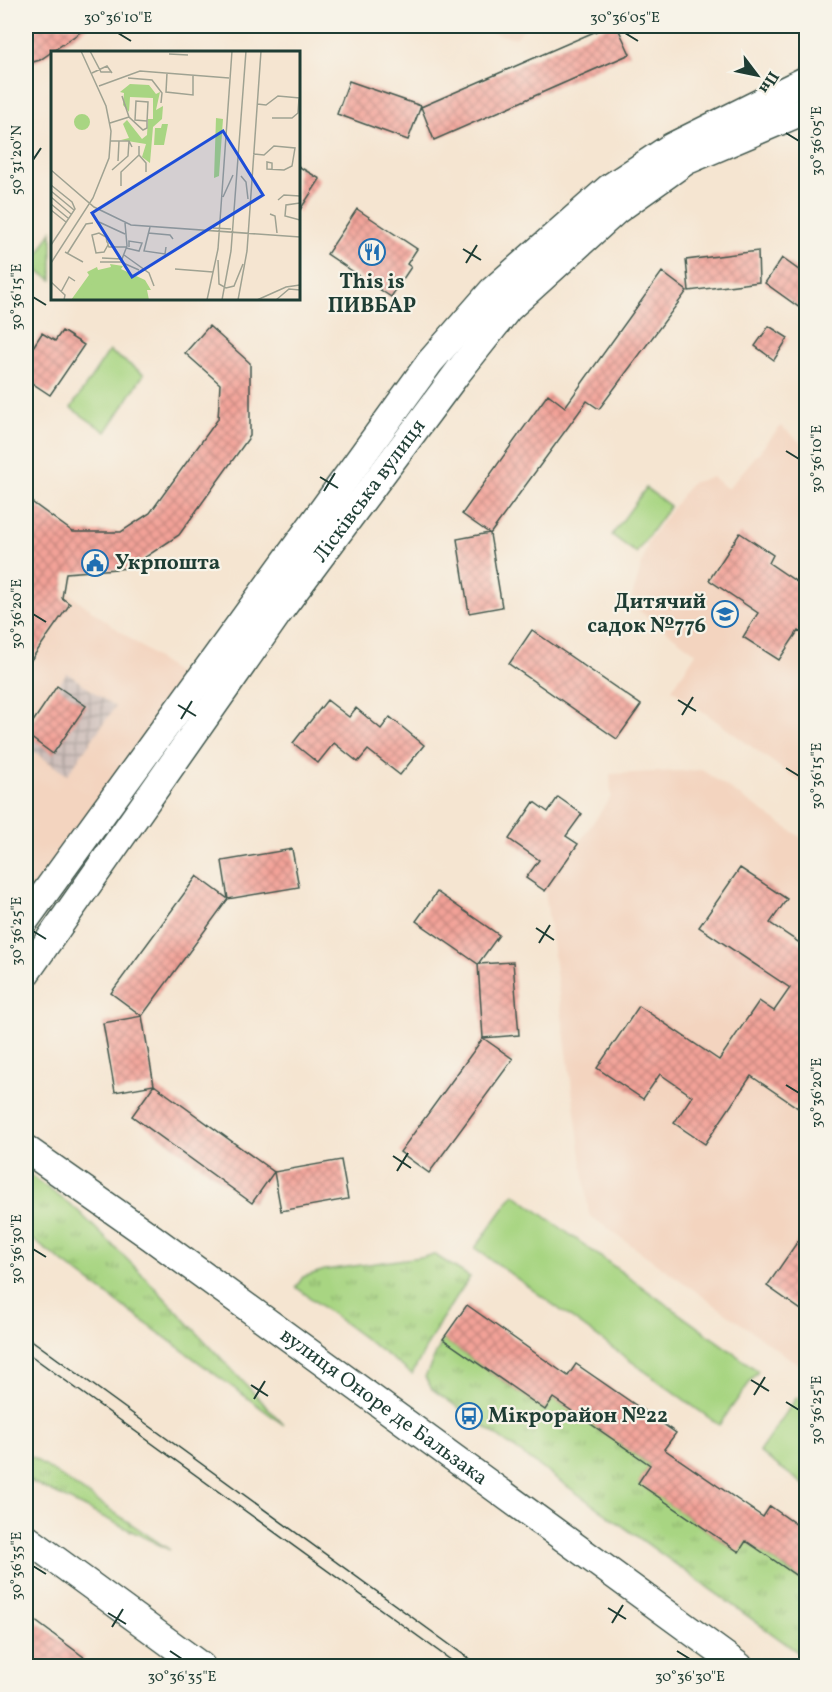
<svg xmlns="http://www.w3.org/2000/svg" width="832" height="1692" viewBox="0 0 832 1692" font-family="Vollkorn,serif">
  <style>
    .built { fill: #f3d4bf }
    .industrial { fill: url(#industrial-grid) }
    .grass { fill: url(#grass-tufts); stroke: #64895b; stroke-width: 1.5 }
    .park { fill: #a8d582; stroke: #64895b; stroke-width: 1.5 }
    .building { fill: url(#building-cross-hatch) }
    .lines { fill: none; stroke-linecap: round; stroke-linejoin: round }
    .minor-casing { stroke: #3f564c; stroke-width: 30 }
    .minor { stroke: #fff; stroke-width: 27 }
    .tram { stroke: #1f3d34; stroke-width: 1.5 }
    .ticks { fill: none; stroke: #1f3d34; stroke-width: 2 }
    .labels { text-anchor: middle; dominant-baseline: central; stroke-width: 4.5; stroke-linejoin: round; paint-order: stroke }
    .poi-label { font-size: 21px; font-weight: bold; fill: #1f3d34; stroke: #f7f3e8; text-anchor: start }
    .street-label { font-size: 21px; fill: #1f3d34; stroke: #f7f3e8 }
    .inset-road { fill: none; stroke: #9fa292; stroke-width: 1.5 }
    .view { fill: #1d4ed8; fill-opacity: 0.15; stroke: #1d4ed8; stroke-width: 3 }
    .inset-edge { fill: none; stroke: #1f3d34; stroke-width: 3 }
    .neatline { fill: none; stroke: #1f3d34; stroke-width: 2 }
    .ticks-label { font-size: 15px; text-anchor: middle; fill: #1f3d34 }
  </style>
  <defs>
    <pattern id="industrial-grid" width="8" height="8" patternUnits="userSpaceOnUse" patternTransform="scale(1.5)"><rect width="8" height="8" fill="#cfc0bb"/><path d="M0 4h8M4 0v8" fill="none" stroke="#a79d99"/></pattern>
    <pattern id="grass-tufts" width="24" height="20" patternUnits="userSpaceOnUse" patternTransform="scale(1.5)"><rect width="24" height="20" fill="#a8d582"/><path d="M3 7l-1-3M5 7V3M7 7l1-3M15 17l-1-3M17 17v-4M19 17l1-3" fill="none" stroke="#88ae6b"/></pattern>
    <pattern id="building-cross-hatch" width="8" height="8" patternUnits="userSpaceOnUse" patternTransform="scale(1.5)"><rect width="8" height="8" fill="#f3a298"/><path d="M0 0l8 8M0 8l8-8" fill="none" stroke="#c4857d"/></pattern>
  </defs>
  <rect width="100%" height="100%" fill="#f7f3e8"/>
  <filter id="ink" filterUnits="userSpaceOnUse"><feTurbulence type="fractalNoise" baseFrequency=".0167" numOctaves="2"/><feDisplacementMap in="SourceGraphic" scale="12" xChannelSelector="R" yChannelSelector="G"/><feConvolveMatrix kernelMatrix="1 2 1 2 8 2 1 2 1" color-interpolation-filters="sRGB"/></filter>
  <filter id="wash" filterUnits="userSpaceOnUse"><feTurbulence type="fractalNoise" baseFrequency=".008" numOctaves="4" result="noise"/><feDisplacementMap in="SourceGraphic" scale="24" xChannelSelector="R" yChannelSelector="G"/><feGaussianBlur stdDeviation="1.35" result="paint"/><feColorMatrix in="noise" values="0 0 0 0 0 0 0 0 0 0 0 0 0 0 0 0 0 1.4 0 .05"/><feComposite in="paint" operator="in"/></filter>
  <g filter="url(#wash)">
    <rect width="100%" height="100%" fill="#f5e5d1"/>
    <path class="built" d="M 457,26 L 526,26 L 516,38 Z
      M 781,426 L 806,447 L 806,786 L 672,689 L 696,653 L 630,604 L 649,540 L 691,483 L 712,477 L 728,489 Z
      M 26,562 L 188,681 L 26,903 Z
      M 702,770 L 806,841 L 806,1370 L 589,1215 L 545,891 L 611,797 L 610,774 Z"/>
    <path class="industrial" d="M 67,673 L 115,707 L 67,775 L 26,746 L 26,732 Z"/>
    <path class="grass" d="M 27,1173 L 75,1208 L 141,1273 L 284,1425 L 26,1235 Z
      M 435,1255 L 470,1277 L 441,1320 L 412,1374 L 296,1287 L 303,1277 L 325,1270 Z
      M 443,1339 L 545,1410 L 553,1398 L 650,1465 L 639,1483 L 738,1552 L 746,1541 L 806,1583 L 806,1658 L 432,1389 L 425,1377 Z
      M 26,1453 L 170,1550 L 26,1479 Z"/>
    <path class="park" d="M 52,231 L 52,280 L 31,267 Z
      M 109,351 L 144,374 L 106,432 L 71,408 Z
      M 646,488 L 670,506 L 636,553 L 612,535 Z
      M 514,1194 L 758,1371 L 719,1425 L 475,1248 Z
      M 797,1397 L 806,1404 L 806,1486 L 759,1452 Z"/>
    <g id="blocks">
      <path class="building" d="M 26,26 L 89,26 L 40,60 L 26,64 Z
        M 608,26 L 617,26 L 630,54 L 434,140 L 421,107 Z
        M 349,81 L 421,106 L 408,140 L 337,114 Z
        M 298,166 L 320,179 L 298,213 Z
        M 357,209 L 417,249 L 407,264 L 411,267 L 391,297 L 327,254 Z
        M 758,251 L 759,282 L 689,291 L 686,260 Z
        M 782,258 L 807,276 L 807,313 L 765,283 Z
        M 662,272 L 687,291 L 599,409 L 587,401 L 490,534 L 502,607 L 469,613 L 457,539 L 489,533 L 462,514 L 548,394 L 565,407 Z
        M 209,326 L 250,363 L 250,436 L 179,535 L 129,568 L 66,573 L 62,598 L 70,604 L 26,667 L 26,498 L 73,532 L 121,532 L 150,513 L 218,419 L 220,384 L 185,353 Z
        M 769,326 L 788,338 L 774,360 L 755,346 Z
        M 62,331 L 84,345 L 50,395 L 26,379 L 26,358 L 42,333 L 55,341 Z
        M 740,533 L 773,555 L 769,563 L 807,589 L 807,636 L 798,631 L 779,660 L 743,637 L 758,613 L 709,580 Z
        M 532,630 L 641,705 L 617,739 L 509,664 Z
        M 57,686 L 86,706 L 53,754 L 26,734 L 26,732 Z
        M 327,700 L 349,717 L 356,708 L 381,729 L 390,717 L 424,745 L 400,775 L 368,750 L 358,762 L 334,743 L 318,763 L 293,743 Z
        M 558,797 L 582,814 L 566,836 L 578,844 L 545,891 L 526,878 L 539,860 L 509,839 L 534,802 L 548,812 Z
        M 292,849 L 299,887 L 228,899 L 222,861 Z
        M 740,868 L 787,899 L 770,923 L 807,948 L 807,999 L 800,1008 L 807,1012 L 807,1114 L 751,1076 L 705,1144 L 674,1123 L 692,1096 L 660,1074 L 643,1099 L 597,1068 L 639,1006 L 719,1060 L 759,1001 L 774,1011 L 790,988 L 699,927 Z
        M 197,876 L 228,899 L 142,1016 L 111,993 Z
        M 437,892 L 499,935 L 478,964 L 416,921 Z
        M 513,962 L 519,1035 L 483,1038 L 478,964 Z
        M 142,1016 L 154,1085 L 115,1092 L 103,1023 Z
        M 483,1038 L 513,1059 L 429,1173 L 400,1152 Z
        M 154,1085 L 274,1172 L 252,1203 L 132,1116 Z
        M 341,1160 L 348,1199 L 281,1211 L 274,1172 Z
        M 807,1228 L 807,1314 L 767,1286 Z
        M 467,1305 L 568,1376 L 576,1364 L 676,1433 L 664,1449 L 763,1517 L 770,1506 L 807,1532 L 807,1583 L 746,1541 L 739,1552 L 638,1483 L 650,1465 L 553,1398 L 545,1410 L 443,1339 Z
        M 26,1614 L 85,1658 L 79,1666 L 26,1666 Z"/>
    </g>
  </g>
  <g filter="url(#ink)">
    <use href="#blocks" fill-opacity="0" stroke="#3f564c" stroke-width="1.5"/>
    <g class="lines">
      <defs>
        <g id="minor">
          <path d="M 26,919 L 430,362 L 492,291 L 609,188 L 671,147 L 806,80"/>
          <path id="s1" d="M 26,973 L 279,612 L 458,372 L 508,309 L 617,210 L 686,161 L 806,110"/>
          <path id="s2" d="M 26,1149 L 151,1237 L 739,1666"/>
          <path d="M 26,1538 L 201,1666"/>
        </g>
      </defs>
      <use href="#minor" class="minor-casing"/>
      <use href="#minor" class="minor"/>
      <path class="tram" d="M 26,1336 L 479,1666
        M 26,1352 L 459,1666"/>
    </g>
  </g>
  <path class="ticks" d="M 118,33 L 131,41M 625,33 L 638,41M 786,133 L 799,141M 33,160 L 41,148M 463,249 L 481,260M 466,263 L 477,245M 33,297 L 46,305M 786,451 L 799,459M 320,477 L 338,488M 324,491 L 335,473M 33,614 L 46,622M 678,700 L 696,711M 178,705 L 196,716M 682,715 L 693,697M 181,719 L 192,701M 786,768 L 799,776M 536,928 L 554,940M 33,931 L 46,939M 539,943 L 550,925M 786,1085 L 799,1093M 393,1156 L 411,1168M 397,1171 L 408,1153M 33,1249 L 46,1257M 751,1380 L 769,1391M 251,1385 L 268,1396M 754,1395 L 765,1377M 254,1399 L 265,1381M 786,1402 L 799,1410M 33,1566 L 46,1574M 608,1608 L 626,1619M 108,1613 L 126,1624M 612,1623 L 623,1605M 112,1627 L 123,1609M 170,1651 L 182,1659M 677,1651 L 690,1659"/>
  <defs>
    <symbol id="restaurant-ring" viewBox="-11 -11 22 22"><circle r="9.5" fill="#f7f3e8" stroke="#1f6fb2" stroke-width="1.5"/><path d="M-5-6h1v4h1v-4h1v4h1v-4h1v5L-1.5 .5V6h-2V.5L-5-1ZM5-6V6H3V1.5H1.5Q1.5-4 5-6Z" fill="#1f6fb2"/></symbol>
    <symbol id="civic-ring" viewBox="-11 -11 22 22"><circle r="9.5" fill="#f7f3e8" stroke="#1f6fb2" stroke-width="1.5"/><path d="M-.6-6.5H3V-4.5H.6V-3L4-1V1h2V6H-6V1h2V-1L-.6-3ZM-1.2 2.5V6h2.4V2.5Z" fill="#1f6fb2"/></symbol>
    <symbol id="school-ring" viewBox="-11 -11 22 22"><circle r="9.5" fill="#f7f3e8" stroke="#1f6fb2" stroke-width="1.5"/><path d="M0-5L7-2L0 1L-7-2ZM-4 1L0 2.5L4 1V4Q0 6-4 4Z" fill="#1f6fb2"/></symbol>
    <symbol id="bus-ring" viewBox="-11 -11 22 22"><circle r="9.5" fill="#f7f3e8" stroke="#1f6fb2" stroke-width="1.5"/><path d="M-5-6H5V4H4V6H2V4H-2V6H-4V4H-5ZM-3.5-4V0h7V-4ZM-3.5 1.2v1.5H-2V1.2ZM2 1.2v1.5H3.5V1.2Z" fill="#1f6fb2"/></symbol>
  </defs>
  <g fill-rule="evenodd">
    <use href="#restaurant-ring" x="357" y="237" width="30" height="30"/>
    <use href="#civic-ring" x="80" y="548" width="30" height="30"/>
    <use href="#school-ring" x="710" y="599" width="30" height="30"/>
    <use href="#bus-ring" x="454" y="1401" width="30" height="30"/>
  </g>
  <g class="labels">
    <g class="poi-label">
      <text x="372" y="282" text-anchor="middle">This is<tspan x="372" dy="24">ПИВБАР</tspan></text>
      <text x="115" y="563">Укрпошта</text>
      <text x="706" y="602" text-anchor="end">Дитячий<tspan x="706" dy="24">садок №776</tspan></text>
      <text x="488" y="1416">Мікрорайон №22</text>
    </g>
    <g class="street-label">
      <text stroke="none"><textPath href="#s1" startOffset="592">Лісківська вулиця</textPath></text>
      <text stroke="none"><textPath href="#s2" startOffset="441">вулиця Оноре де Бальзака</textPath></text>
    </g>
  </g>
  <g transform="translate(51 51)">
    <rect width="249" height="249" fill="#f5e5d1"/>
    <path d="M 79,33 L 98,34 L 105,43 L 109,41 L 105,59 L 112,55 L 111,68 L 102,76 L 99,112 L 91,106 L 95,93 L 70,89 L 78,87 L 72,73 L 76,69 L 91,88 L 96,84 L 97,68 L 102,68 L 102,47 L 79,46 L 78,61 L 72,54 L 73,42 L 69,41 ZM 165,67 L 172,68 L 168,125 L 163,127 ZM 59,213 L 72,215 L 70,218 L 94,229 L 100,239 L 96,239 L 98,249 L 20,249 L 38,224 L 36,221 L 46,216 L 47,219 L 60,216 Z" fill="#a8d582"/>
    <path d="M23 71a8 8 0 1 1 16 0a8 8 0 1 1-16 0ZM 111,73 L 117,73 L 113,94 L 103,94 L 104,77 L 110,77 ZM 43,230 L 52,236 L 44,249 L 30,249 Z" fill="#a8d582"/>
    <path class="inset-road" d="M 39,0 L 50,21 L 60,21M 118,3 L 137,4M 41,22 L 56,15 L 61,22M 116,22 L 115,41 L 142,44 L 142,24M 77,27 L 101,29 L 111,42 L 110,52M 48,35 L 89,20 L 178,27M 71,45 L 78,66 L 92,79 L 96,77 L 96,71 L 97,51 L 85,50 L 84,69 L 96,70M 206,53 L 215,54 L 227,45 L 249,47M 221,67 L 241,67 L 247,62 L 248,47M 59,72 L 78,66M 59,90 L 78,90 L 81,96M 202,103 L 213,104 L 223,95 L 244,97 L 241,115 L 233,119 L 216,118 L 216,111 L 221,112 L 221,118M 88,104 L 95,112 L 95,121M 67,110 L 68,90M 0,119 L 43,156 L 80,174 L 249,186M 61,119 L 77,105 L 78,90M 190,125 L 195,131 L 197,148M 0,134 L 21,151 L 24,158 L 0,194M 70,135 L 70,121 L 88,104 L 88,95M 0,140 L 23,159M 0,146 L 20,163M 172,146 L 182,124M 227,149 L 233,144 L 249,145M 249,152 L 235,154 L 234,165 L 249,169M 0,153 L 17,167M 0,159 L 15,171M 219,163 L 224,165 L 226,182M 48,171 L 74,183M 99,176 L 93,200 L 114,203 L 115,196M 162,177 L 180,178M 97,182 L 119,184 L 122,188M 57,194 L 53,201 L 45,202 L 41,184 L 48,182 L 55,186 L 56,191 L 57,192 L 57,194 L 58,196 L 76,196M 75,197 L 88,200 L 91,192 L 78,190 L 78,196M 14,201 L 32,211M 16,203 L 35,173 L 42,172M 73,204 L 98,222 L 103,235M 51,207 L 71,208 L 76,195 L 74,172M 167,209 L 168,233 L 175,237 L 183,235 L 192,213M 49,211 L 70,211 L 88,219M 0,212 L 42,147 L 58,107 L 60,80 L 55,55 L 30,0M 124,218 L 162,221M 0,231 L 14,244 L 13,249M 10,241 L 18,226 L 24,230M 156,249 L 167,198 L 181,0M 171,249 L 180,200 L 195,0M 187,249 L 196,200 L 210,0M 206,249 L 235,236 L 249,234M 225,249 L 238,238 L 249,239"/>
    <path class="view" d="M 172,80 L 212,144 L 81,226 L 41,162 Z"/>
    <rect width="249" height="249" class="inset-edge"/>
  </g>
  <rect width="832" height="1692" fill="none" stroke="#f7f3e8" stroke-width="66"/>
  <g transform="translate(757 75) rotate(122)" stroke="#f7f3e8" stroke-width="4.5" paint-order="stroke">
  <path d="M0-4.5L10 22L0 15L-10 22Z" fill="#1f3d34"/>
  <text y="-9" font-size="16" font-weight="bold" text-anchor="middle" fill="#1f3d34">Пн</text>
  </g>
  <rect x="33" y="33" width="766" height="1626" class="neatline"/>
  <g class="ticks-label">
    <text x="118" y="22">30°36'10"E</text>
    <text x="625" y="22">30°36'05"E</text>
    <text transform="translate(816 141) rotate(-90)" y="5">30°36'05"E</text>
    <text transform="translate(16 160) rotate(-90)" y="5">50°31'20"N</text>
    <text transform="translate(16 297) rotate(-90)" y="5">30°36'15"E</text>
    <text transform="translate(816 459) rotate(-90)" y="5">30°36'10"E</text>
    <text transform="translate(16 614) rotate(-90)" y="5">30°36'20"E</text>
    <text transform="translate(816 776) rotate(-90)" y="5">30°36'15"E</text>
    <text transform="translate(16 931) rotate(-90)" y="5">30°36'25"E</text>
    <text transform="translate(816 1093) rotate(-90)" y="5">30°36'20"E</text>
    <text transform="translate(16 1249) rotate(-90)" y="5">30°36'30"E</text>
    <text transform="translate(816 1410) rotate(-90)" y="5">30°36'25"E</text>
    <text transform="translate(16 1566) rotate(-90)" y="5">30°36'35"E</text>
    <text x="182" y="1681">30°36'35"E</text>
    <text x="690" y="1681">30°36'30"E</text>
  </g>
</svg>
